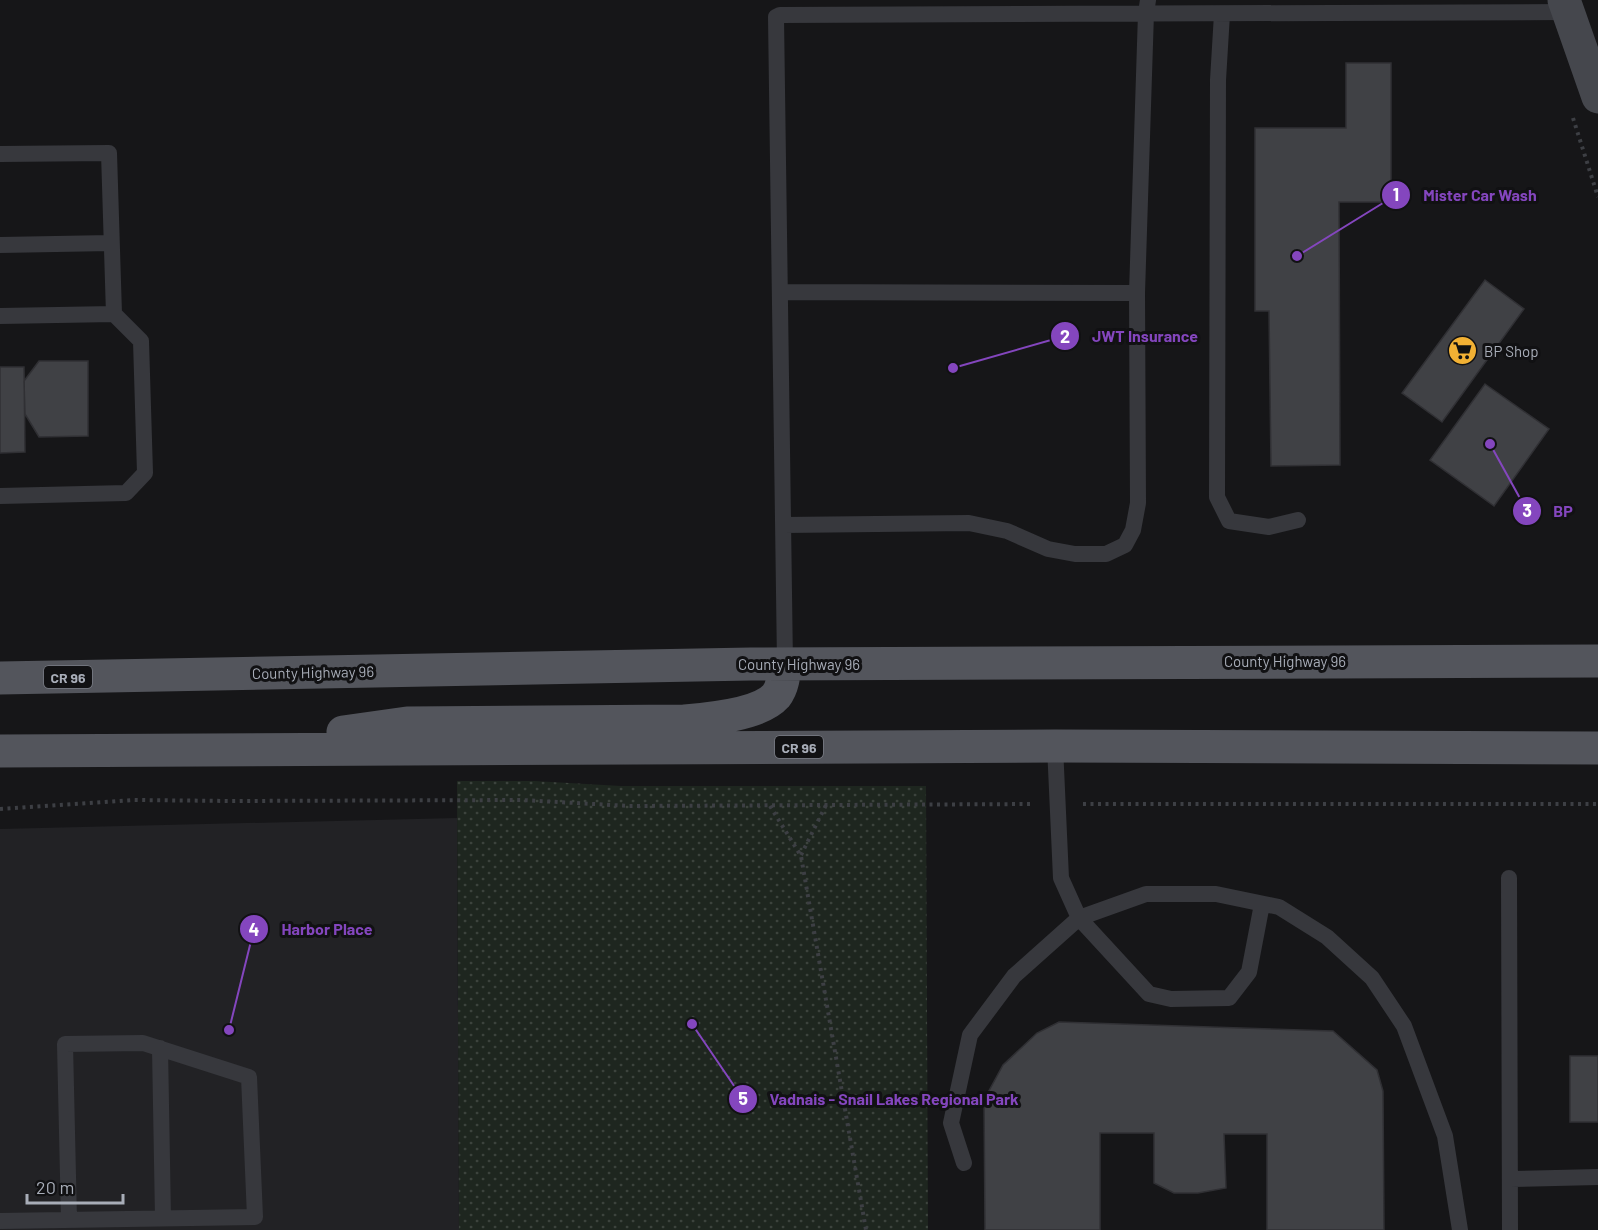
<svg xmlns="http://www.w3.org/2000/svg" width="1598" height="1230" viewBox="0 0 1598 1230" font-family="Barlow,sans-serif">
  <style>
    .built { fill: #222225 }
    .grass { fill: url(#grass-dots) }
    .building { fill: #404145; stroke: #303034; stroke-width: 1.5 }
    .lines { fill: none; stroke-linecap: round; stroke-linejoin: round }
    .path { stroke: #3d3f44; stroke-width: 4; stroke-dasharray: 3 4.5; stroke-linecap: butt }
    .service { stroke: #37383d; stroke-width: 16 }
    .secondary { stroke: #45474d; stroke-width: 33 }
    .primary { stroke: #53555c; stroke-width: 33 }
    .labels { text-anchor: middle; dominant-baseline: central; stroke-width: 6; stroke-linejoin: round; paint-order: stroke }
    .shield { fill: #111113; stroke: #7b7e86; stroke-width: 1.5 }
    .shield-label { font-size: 14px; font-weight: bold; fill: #a8adb8 }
    .poi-label { font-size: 15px; fill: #a8adb8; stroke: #111113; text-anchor: start }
    .street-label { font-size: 15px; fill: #a8adb8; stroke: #111113 }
    .leader { fill: none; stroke: #8446be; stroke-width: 2 }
    .callout-dot { fill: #8446be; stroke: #111113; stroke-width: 2 }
    .mark-label { font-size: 18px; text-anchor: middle; font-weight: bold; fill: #fff }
    .callout-label { font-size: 16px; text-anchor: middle; font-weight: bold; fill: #8446be; stroke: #111113; stroke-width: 6; stroke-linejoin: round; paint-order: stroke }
  </style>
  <defs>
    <pattern id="grass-dots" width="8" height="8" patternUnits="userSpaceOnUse" patternTransform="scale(1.5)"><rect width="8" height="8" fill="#1e261f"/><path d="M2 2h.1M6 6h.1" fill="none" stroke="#3c433d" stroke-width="1.8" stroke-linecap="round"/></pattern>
  </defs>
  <rect width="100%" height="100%" fill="#161618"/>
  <path class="built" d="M 457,818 L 459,1230 L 0,1230 L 0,829 Z"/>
  <path class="grass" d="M 457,781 L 534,781 L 621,786 L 926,786 L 928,1230 L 459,1230 Z"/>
  <path class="building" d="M 1346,63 L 1391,63 L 1391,202 L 1339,202 L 1340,465 L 1271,466 L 1269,311 L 1255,311 L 1255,128 L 1346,128 Z
    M 1485,280 L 1524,309 L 1442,422 L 1402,393 Z
    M 39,361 L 88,361 L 88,436 L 39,437 L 25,414 L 24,381 Z
    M 0,367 L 24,367 L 25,452 L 0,453 Z
    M 1485,384 L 1549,429 L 1494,506 L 1430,460 Z
    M 1059,1022 L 1333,1031 L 1377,1070 L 1383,1091 L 1384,1230 L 1267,1230 L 1267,1134 L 1224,1134 L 1226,1188 L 1198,1193 L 1174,1193 L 1154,1183 L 1154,1133 L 1100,1133 L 1100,1230 L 985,1230 L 984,1100 L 1003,1065 L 1037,1033 Z
    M 1570,1056 L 1598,1056 L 1598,1122 L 1570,1122 Z"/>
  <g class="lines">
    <path class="path" d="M 1573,118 L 1598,197
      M 1083,804 L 1598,804
      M 770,806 L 801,856 L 866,1230
      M 0,809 L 134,800 L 232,801 L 522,800 L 629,806 L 1033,804
      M 801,855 L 826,805"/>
    <path class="service" d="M 1222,14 L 1218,80 L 1217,497 L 1229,521 L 1269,527 L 1298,520
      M 0,154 L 109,153 L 114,314 L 0,316
      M 0,245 L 111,243
      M 780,292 L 1137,293
      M 0,496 L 126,493 L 145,473 L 141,341 L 114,314
      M 784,525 L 969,523 L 1007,531 L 1048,549 L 1075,554 L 1106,554 L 1125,545 L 1133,530 L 1138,503 L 1137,293 L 1146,13 L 1148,0
      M 785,664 L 776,17 L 780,15 L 1567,12
      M 1055,746 L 1061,878 L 1079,918 L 1149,994 L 1171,999 L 1229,998 L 1249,972 L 1262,904
      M 1509,878 L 1510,1230
      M 160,1048 L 163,1218
      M 964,1163 L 951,1123 L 970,1035 L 1014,976 L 1079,918 L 1146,894 L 1216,894 L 1279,907 L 1327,937 L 1372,978 L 1404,1026 L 1445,1136 L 1460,1230
      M 1510,1179 L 1598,1177
      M 0,1221 C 85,1220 170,1218 255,1217 L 249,1077 L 143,1043 L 65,1044 L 69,1220"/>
    <path class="secondary" d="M 1564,0 L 1598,97"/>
    <path class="primary" d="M 0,678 L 751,664 L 1598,661
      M 343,732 L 407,723 L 684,721 C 708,719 759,715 776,696 C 783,687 784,675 785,664
      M 0,751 L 1055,746 L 1598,748"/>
  </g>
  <defs>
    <symbol id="supermarket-disc" viewBox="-11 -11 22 22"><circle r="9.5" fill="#f2b134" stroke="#111113"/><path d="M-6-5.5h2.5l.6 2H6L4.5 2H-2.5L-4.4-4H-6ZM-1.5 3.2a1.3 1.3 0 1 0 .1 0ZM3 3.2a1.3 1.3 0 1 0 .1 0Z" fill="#111"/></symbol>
  </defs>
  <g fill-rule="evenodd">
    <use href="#supermarket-disc" x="1446" y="334" width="33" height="33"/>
  </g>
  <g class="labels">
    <g class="shield">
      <rect x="44" y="666" width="48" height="22" rx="4.5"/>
      <rect x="775" y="736" width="48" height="22" rx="4.5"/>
    </g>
    <g class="shield-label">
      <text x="68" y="677">CR 96</text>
      <text x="799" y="747">CR 96</text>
    </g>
    <g class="poi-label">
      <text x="1484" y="351">BP Shop</text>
    </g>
    <g class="street-label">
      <text x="1285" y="661">County Highway 96</text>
      <text x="799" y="664">County Highway 96</text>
      <text transform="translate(313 672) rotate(-1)">County Highway 96</text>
    </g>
  </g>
  <path class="leader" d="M1297 256L1396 195M953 368L1065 336M1490 444L1527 511M229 1030L254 929M692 1024L743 1099"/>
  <g class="callout-dot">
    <circle cx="1297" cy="256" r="6"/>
    <circle cx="953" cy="368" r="6"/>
    <circle cx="1490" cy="444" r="6"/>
    <circle cx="229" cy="1030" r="6"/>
    <circle cx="692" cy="1024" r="6"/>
    <circle cx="1396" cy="195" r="15"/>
    <circle cx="1065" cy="336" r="15"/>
    <circle cx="1527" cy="511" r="15"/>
    <circle cx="254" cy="929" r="15"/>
    <circle cx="743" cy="1099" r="15"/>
  </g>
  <g class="mark-label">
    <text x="1396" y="201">1</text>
    <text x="1065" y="343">2</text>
    <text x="1527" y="517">3</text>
    <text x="254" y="936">4</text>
    <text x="743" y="1105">5</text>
  </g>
  <g class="callout-label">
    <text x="1480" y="201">Mister Car Wash</text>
    <text x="1145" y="342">JWT Insurance</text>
    <text x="1563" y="517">BP</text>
    <text x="327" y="935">Harbor Place</text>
    <text x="894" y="1105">Vadnais - Snail Lakes Regional Park</text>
  </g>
  <path d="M27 1194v9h96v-9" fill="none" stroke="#a8adb8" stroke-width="3"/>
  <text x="36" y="1194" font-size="18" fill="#a8adb8" stroke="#111113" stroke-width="4.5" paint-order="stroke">20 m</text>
</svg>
